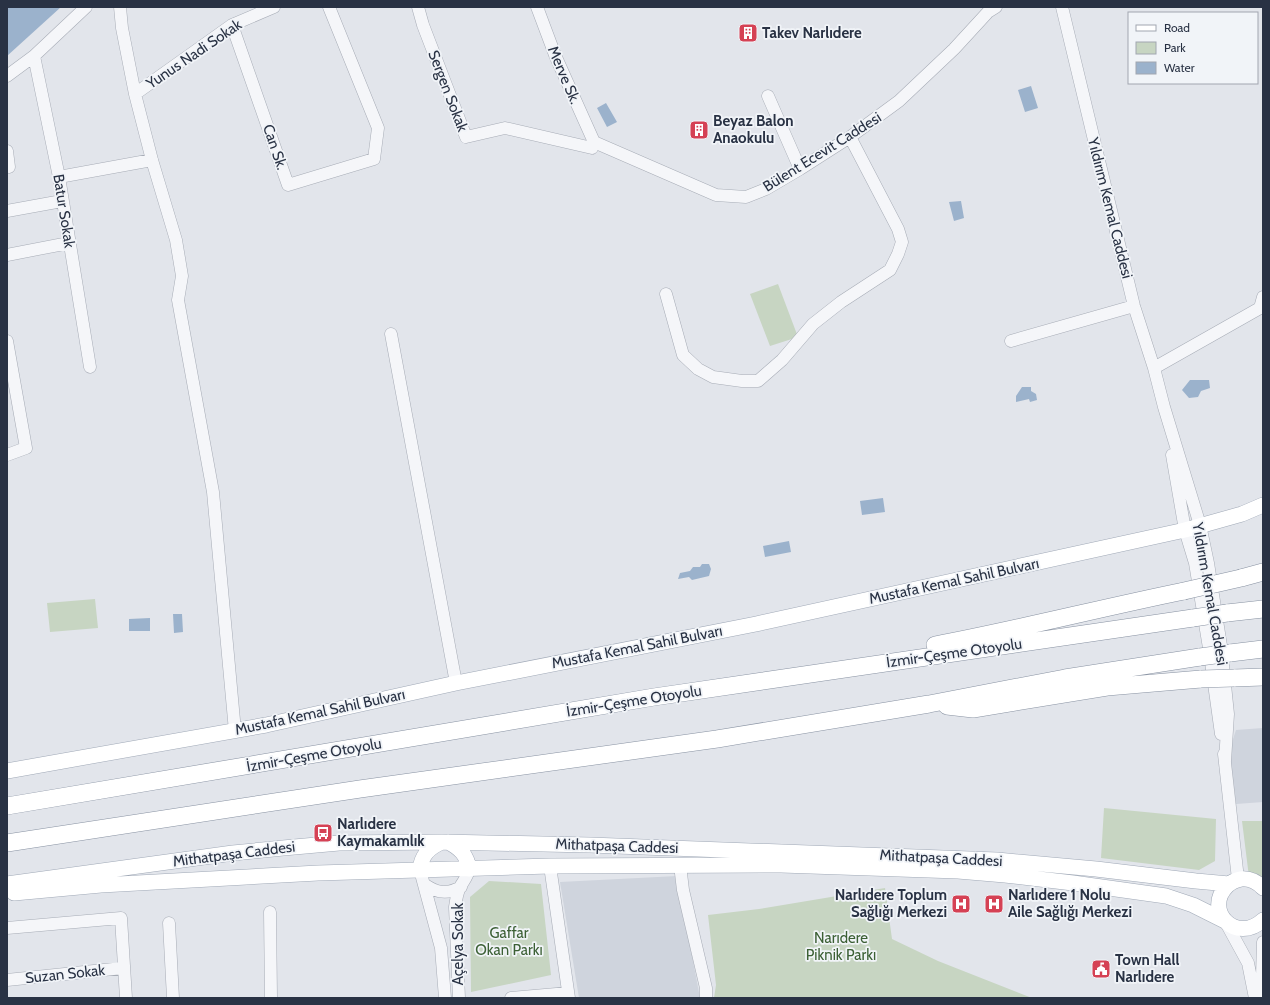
<svg xmlns="http://www.w3.org/2000/svg" width="1270" height="1005" viewBox="0 0 1270 1005" font-family="Cabin,sans-serif">
  <style>
    .built { fill: #cfd4dd }
    .green { fill: #c7d5c2 }
    .water { fill: #9bb2cc }
    .lines { fill: none; stroke-linecap: round; stroke-linejoin: round }
    .minor-casing { stroke: #a7acb6; stroke-width: 13 }
    .major-casing { stroke: #a0a9b7; stroke-width: 16 }
    .highway-casing { stroke: #8892a2; stroke-width: 18 }
    .minor { stroke: #f5f6f9; stroke-width: 12 }
    .major { stroke: #fff; stroke-width: 15 }
    .highway { stroke: #fff; stroke-width: 17 }
    .highway-bridge-casing { stroke: #8892a2; stroke-width: 18; stroke-linecap: butt }
    .highway-bridge { stroke: #fff; stroke-width: 17 }
    .labels { text-anchor: middle; dominant-baseline: central; stroke-width: 3.5; stroke-linejoin: round; paint-order: stroke }
    .poi-label { font-size: 15px; font-weight: bold; fill: #293244; stroke: #f1f4f8; text-anchor: start }
    .street-label { font-size: 15px; fill: #293244; stroke: #f1f4f8 }
    .park-label { font-size: 15px; fill: #3c6035; stroke: #f1f4f8 }
  </style>
  <rect width="100%" height="100%" fill="#e2e5eb"/>
  <path class="built" d="M 1263,728 L 1263,802 L 1236,804 L 1229,751 L 1236,730 Z
    M 677,876 L 700,998 L 579,998 L 560,882 Z"/>
  <path class="green" d="M 778,284 L 798,337 L 770,346 L 750,294 Z
    M 95,599 L 98,628 L 50,632 L 47,603 Z
    M 1104,808 L 1216,819 L 1215,861 L 1199,870 L 1101,858 Z
    M 1242,821 L 1263,821 L 1263,878 L 1249,877 Z
    M 489,881 L 541,884 L 551,975 L 471,992 L 470,897 Z
    M 885,888 L 892,939 L 938,961 L 1032,998 L 714,998 L 716,985 L 708,915 L 759,909 Z"/>
  <path class="water" d="M 7,7 L 61,7 L 7,56 Z
    M 1031,86 L 1038,108 L 1025,112 L 1018,90 Z
    M 606,103 L 617,122 L 607,127 L 597,108 Z
    M 961,201 L 964,218 L 954,221 L 949,202 Z
    M 1190,380 L 1209,380 L 1210,388 L 1201,391 L 1198,397 L 1189,398 L 1182,390 Z
    M 1022,387 L 1031,387 L 1031,391 L 1036,394 L 1037,400 L 1030,402 L 1029,399 L 1016,402 L 1016,396 Z
    M 883,498 L 885,512 L 862,515 L 860,501 Z
    M 789,541 L 791,552 L 765,557 L 763,546 Z
    M 702,564 L 709,564 L 711,569 L 709,576 L 692,580 L 689,577 L 678,579 L 680,573 L 690,571 L 693,567 L 700,567 Z
    M 173,614 L 182,614 L 183,632 L 174,633 Z
    M 150,618 L 150,631 L 129,631 L 129,619 Z"/>
  <g class="lines">
    <defs>
      <path id="minor" d="M 120,7 L 122,28 L 135,94 L 152,160 L 176,240 L 182,276 L 178,300 L 213,492 L 235,731
        M 418,7 L 423,25 L 466,137 L 505,128 L 592,148 L 594,142
        M 537,7 L 555,55 L 594,142
        M 1062,7 L 1134,306 L 1154,368 L 1164,407 L 1200,525 L 1208,563 L 1221,646 L 1228,714 L 1225,761
        M 232,25 L 288,185 L 374,159 L 378,128 L 329,7
        M 34,56 L 59,177 L 90,367
        M 7,76 L 34,56 L 86,7
        M 135,94 L 232,25 L 274,7
        M 768,96 L 800,169
        M 594,142 L 716,195 L 746,197 L 766,189 L 800,169 L 850,137 L 899,101 L 954,49 L 988,12 L 996,7
        M 7,151 L 9,167
        M 59,177 L 152,160
        M 7,211 L 62,201
        M 7,255 L 69,243
        M 666,294 L 683,355 L 698,369 L 713,377 L 742,381 L 758,381 L 782,360 L 813,324 L 841,302 L 890,270 L 898,254 L 902,242 L 898,229 L 850,137
        M 391,334 L 456,683
        M 7,341 L 26,448 L 7,455
        M 1011,341 L 1134,306
        M 1154,368 L 1260,308 L 1263,297
        M 1172,455 L 1185,530 L 1195,563 L 1209,648 L 1221,734
        M 1224,754 L 1238,879
        M 680,865 L 683,890 L 706,988 L 706,998
        M 550,866 L 569,998
        M 420,870 L 441,948 L 445,998
        M 424,884 C 436,893 447,895 461,887
        M 270,912 L 271,998
        M 1225,921 L 1248,963 L 1255,998
        M 169,923 L 173,998
        M 7,928 L 121,918 L 126,998
        M 1263,942 L 1262,977 L 1263,992
        M 7,980 L 123,968
        M 459,998 L 455,907 C 456,900 457,893 460,887 C 464,880 468,876 469,869
        M 511,998 L 568,993"/>
      <path id="major" d="M 7,771 L 266,725 L 456,683 L 756,624 L 1185,530 L 1242,514 L 1263,505
        M 448,842 C 460,848 467,855 469,869
        M 420,870 C 421,856 428,848 442,842
        M 7,884 L 233,853 L 283,848 L 339,843 L 442,842 L 590,845 L 997,860 L 1096,869 L 1196,881 L 1229,884
        M 1263,888 C 1257,882 1250,878 1241,879 C 1235,880 1231,882 1227,886 C 1203,910 1236,945 1263,920
        M 14,893 L 101,885 L 318,873 L 550,866 L 781,865 L 958,871 L 1005,875 L 1073,883 L 1166,896 L 1193,905 L 1225,921"/>
      <path id="highway" d="M 1241,578 L 1263,572
        M 1227,613 L 1263,609
        M 935,645 C 1019,629 1101,608 1184,591
        M 1230,653 L 1263,649
        M 1234,678 L 1263,677
        M 947,706 L 973,709 L 1107,687 L 1201,679
        M 7,806 L 654,697 L 1193,618
        M 7,843 L 360,789 L 717,739 L 929,704 L 1065,678 L 1200,657"/>
    </defs>
    <use href="#minor" class="minor-casing"/>
    <use href="#major" class="major-casing"/>
    <use href="#highway" class="highway-casing"/>
    <use href="#minor" class="minor"/>
    <use href="#major" class="major"/>
    <use href="#highway" class="highway"/>
    <defs>
      <path id="highway-bridge" d="M 1184,591 L 1241,578
        M 1193,618 L 1227,613
        M 1200,657 L 1230,653
        M 1201,679 L 1234,678"/>
    </defs>
    <use href="#highway-bridge" class="highway-bridge-casing"/>
    <use href="#highway-bridge" class="highway-bridge"/>
  </g>
  <defs>
    <symbol id="building-square" viewBox="-11 -11 22 22"><rect x="-9" y="-9" width="18" height="18" rx="4" fill="#d54154" stroke="#f1f4f8"/><path d="M-4-6H4V6H1V3H-1V6H-4ZM-2.5-4.3h1.7v1.8h-1.7ZM.8-4.3h1.7v1.8H.8ZM-2.5-1h1.7V.8h-1.7ZM.8-1h1.7V.8H.8Z" fill="#fff"/></symbol>
    <symbol id="bus-square" viewBox="-11 -11 22 22"><rect x="-9" y="-9" width="18" height="18" rx="4" fill="#d54154" stroke="#f1f4f8"/><path d="M-5-6H5V4H4V6H2V4H-2V6H-4V4H-5ZM-3.5-4V0h7V-4ZM-3.5 1.2v1.5H-2V1.2ZM2 1.2v1.5H3.5V1.2Z" fill="#fff"/></symbol>
    <symbol id="hospital-square" viewBox="-11 -11 22 22"><rect x="-9" y="-9" width="18" height="18" rx="4" fill="#d54154" stroke="#f1f4f8"/><path d="M-5-5h3v3.5h4V-5h3V5h-3V1.5h-4V5h-3Z" fill="#fff"/></symbol>
    <symbol id="civic-square" viewBox="-11 -11 22 22"><rect x="-9" y="-9" width="18" height="18" rx="4" fill="#d54154" stroke="#f1f4f8"/><path d="M-.6-6.5H3V-4.5H.6V-3L4-1V1h2V6H-6V1h2V-1L-.6-3ZM-1.2 2.5V6h2.4V2.5Z" fill="#fff"/></symbol>
  </defs>
  <g fill-rule="evenodd">
    <use href="#building-square" x="737" y="22" width="22" height="22"/>
    <use href="#building-square" x="688" y="119" width="22" height="22"/>
    <use href="#bus-square" x="312" y="822" width="22" height="22"/>
    <use href="#hospital-square" x="950" y="893" width="22" height="22"/>
    <use href="#hospital-square" x="983" y="893" width="22" height="22"/>
    <use href="#civic-square" x="1090" y="958" width="22" height="22"/>
  </g>
  <g class="labels">
    <g class="poi-label">
      <text x="762" y="33">Takev Narlıdere</text>
      <text x="713" y="121">Beyaz Balon<tspan x="713" dy="17">Anaokulu</tspan></text>
      <text x="337" y="824">Narlıdere<tspan x="337" dy="17">Kaymakamlık</tspan></text>
      <text x="947" y="895" text-anchor="end">Narlıdere Toplum<tspan x="947" dy="17">Sağlığı Merkezi</tspan></text>
      <text x="1008" y="895">Narlıdere 1 Nolu<tspan x="1008" dy="17">Aile Sağlığı Merkezi</tspan></text>
      <text x="1115" y="960">Town Hall<tspan x="1115" dy="17">Narlıdere</tspan></text>
    </g>
    <g class="street-label">
      <text transform="translate(194 54) rotate(-34)">Yunus Nadi Sokak</text>
      <text transform="translate(564 75) rotate(67)">Merve Sk.</text>
      <text transform="translate(448 91) rotate(69)">Sergen Sokak</text>
      <text transform="translate(275 147) rotate(71)">Can Sk.</text>
      <text transform="translate(822 152) rotate(-32)">Bülent Ecevit Caddesi</text>
      <text transform="translate(1110 208) rotate(76)">Yıldırım Kemal Caddesi</text>
      <text transform="translate(64 211) rotate(81)">Batur Sokak</text>
      <text transform="translate(954 581) rotate(-12)">Mustafa Kemal Sahil Bulvarı</text>
      <text transform="translate(1210 594) rotate(80)">Yıldırım Kemal Caddesi</text>
      <text transform="translate(637 647) rotate(-11)">Mustafa Kemal Sahil Bulvarı</text>
      <text transform="translate(954 653) rotate(-8)">İzmir-Çeşme Otoyolu</text>
      <text transform="translate(634 701) rotate(-9)">İzmir-Çeşme Otoyolu</text>
      <text transform="translate(320 712) rotate(-12)">Mustafa Kemal Sahil Bulvarı</text>
      <text transform="translate(314 755) rotate(-10)">İzmir-Çeşme Otoyolu</text>
      <text transform="translate(617 846) rotate(2)">Mithatpaşa Caddesi</text>
      <text transform="translate(234 854) rotate(-7)">Mithatpaşa Caddesi</text>
      <text transform="translate(941 858) rotate(3)">Mithatpaşa Caddesi</text>
      <text transform="translate(458 944) rotate(-90)">Açelya Sokak</text>
      <text transform="translate(65 974) rotate(-6)">Suzan Sokak</text>
    </g>
    <g class="park-label">
      <text x="509" y="933">Gaffar<tspan x="509" dy="17">Okan Parkı</tspan></text>
      <text x="841" y="938">Narıdere<tspan x="841" dy="17">Piknik Parkı</tspan></text>
    </g>
  </g>
  <rect width="1270" height="1005" fill="none" stroke="#293244" stroke-width="16"/>
  <rect x="1128" y="12" width="130" height="72" fill="#f1f4f8" stroke="#a1a6b0"/>
  <rect x="1136" y="25" width="20" height="6" fill="#ffffff" stroke="#a1a6b0"/>
  <text x="1164" y="32" font-size="12" fill="#293244">Road</text>
  <rect x="1136" y="42" width="20" height="12" fill="#c7d5c2" stroke="#a1a6b0"/>
  <text x="1164" y="52" font-size="12" fill="#293244">Park</text>
  <rect x="1136" y="62" width="20" height="12" fill="#9bb2cc" stroke="#a1a6b0"/>
  <text x="1164" y="72" font-size="12" fill="#293244">Water</text>
</svg>
